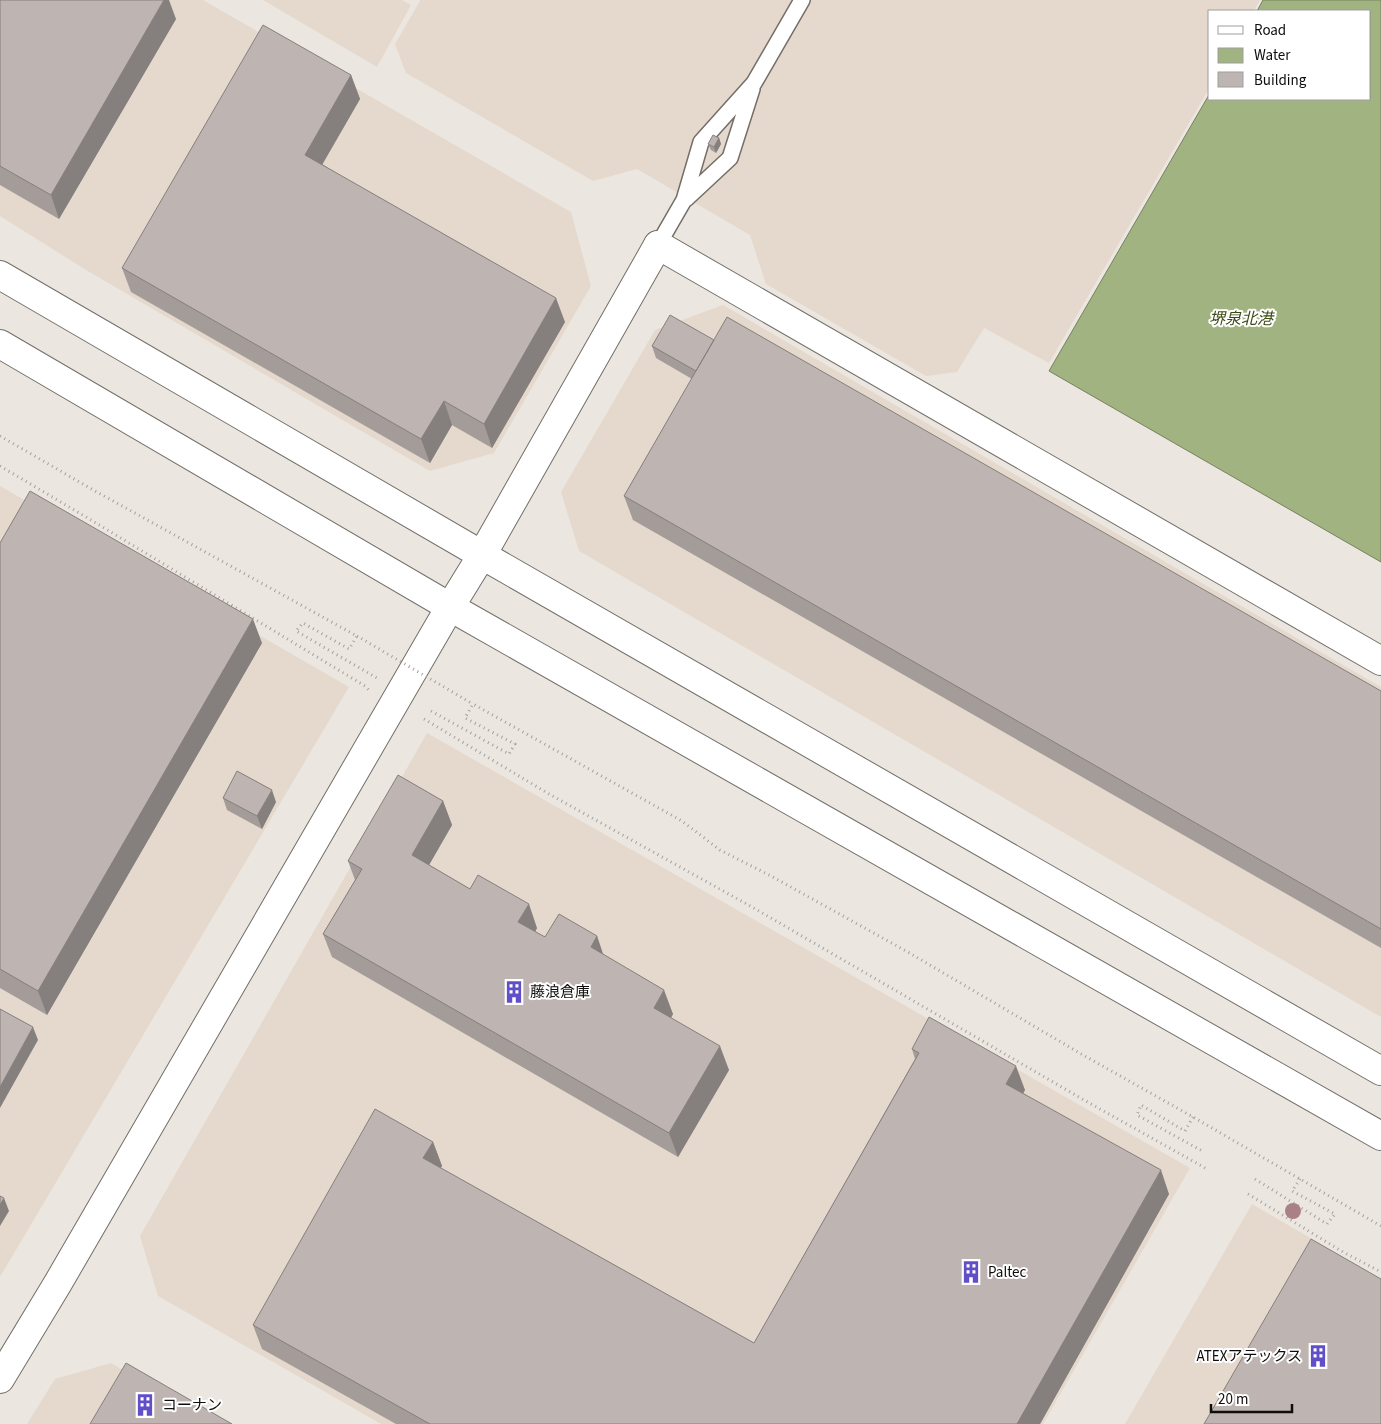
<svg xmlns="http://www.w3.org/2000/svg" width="1381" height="1424" viewBox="0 0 1381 1424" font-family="'Source Sans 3','Noto Sans JP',sans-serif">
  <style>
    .built { fill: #e5d9cd }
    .water { fill: #a2b382; stroke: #76815e }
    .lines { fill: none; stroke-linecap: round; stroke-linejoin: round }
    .service-casing { stroke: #736e68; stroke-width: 18 }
    .minor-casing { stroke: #736e68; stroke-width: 30 }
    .tertiary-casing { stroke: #736e68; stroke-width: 30 }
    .path { stroke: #a5a09c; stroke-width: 3; stroke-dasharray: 1 4; stroke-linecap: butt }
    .service { stroke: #fff; stroke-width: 15 }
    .minor { stroke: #fff; stroke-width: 28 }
    .tertiary { stroke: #fff; stroke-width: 28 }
    .path-bridge { stroke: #a5a09c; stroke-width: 3; stroke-dasharray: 1 4; stroke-linecap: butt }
    .tree { fill: #a98085 }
    .wall { fill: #a39c99 }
    .shaded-wall { fill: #857f7d }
    .building { fill: #beb5b2; stroke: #857f7d }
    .labels { text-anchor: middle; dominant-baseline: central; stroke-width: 4; stroke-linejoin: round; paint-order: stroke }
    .poi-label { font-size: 15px; fill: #0f0d0b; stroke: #fff; text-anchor: start }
    .water-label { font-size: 16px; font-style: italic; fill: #3c4b14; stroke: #fff }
  </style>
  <rect width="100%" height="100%" fill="#ece6e0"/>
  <path class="built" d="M 0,0 L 203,0 L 571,212 L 591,286 L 494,453 L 430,471 L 86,270 L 0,216 Z
    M 263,0 L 402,0 L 411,5 L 377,67 Z
    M 420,0 L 1260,0 L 1254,11 L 1210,11 L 1210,87 L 1049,363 L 984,328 L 957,372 L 926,376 L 766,284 L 750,235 L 637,169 L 593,181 L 406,73 L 395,44 L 420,1 Z
    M 723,305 L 1381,687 L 1381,1017 L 579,551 L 561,492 L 655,330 Z
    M 0,486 L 349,687 L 0,1277 Z
    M 427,733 L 1190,1168 L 1043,1424 L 381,1424 L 158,1296 L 140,1236 Z
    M 1252,1204 L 1381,1279 L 1381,1424 L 1125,1424 Z
    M 111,1363 L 217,1424 L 27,1424 L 55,1379 Z"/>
  <path class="water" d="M 1263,0 L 1381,0 L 1381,562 L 1049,371 L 1210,93 L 1210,99 L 1370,99 L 1370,11 L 1257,11 Z"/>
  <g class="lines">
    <defs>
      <path id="service" d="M 686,199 L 730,158 L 752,89
        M 658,245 L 684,200 L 701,142 L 754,83 L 802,0"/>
      <path id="minor" d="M 658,245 L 1381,661"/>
      <path id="tertiary" d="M 0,275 L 482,555 L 1381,1071
        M 0,344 L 450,607 L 1381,1136
        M 0,1379 L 58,1283 L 450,607 L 482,555 L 658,245"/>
    </defs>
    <use href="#service" class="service-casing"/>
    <use href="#minor" class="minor-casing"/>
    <use href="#tertiary" class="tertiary-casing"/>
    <path class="path" d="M 0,436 L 95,491 L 357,636 L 349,649 L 303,623 L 296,631 L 377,678
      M 0,466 L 86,517 L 365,686 L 371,692
      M 431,711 L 509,754 L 515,744 L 465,718 L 473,704 L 682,821 L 720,850 L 771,876 L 906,951 L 1083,1055 L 1193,1117 L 1381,1226
      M 424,719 L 549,794 L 752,907 L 1084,1100 L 1207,1169
      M 1193,1117 L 1185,1131 L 1141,1105 L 1137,1115 L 1204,1152
      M 1255,1179 L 1327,1224 L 1335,1214 L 1292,1191 L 1300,1179
      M 1248,1194 L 1343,1252 L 1381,1272"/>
    <use href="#service" class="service"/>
    <use href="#minor" class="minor"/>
    <use href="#tertiary" class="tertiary"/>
    <path class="path-bridge" d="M 357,636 L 473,704"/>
  </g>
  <circle class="tree" cx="1293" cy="1211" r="8"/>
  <path class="wall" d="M 0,0 L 176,19 L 59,219 L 0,185 Z
    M 351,75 L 360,99 L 322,164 L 565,322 L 492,448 L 452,425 L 430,463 L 131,292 L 122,268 Z
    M 719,138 L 721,144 L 716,153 L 711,150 L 708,144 Z
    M 714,340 L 1381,691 L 1381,948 L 633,520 L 624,496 L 692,379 L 656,358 L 652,346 Z
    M 0,543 L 262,643 L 47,1015 L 0,988 Z
    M 223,798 L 276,802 L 262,829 L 227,810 Z
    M 443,801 L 452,825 L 429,865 L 537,928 L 535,932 L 545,937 L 597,936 L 603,954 L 673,1014 L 671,1018 L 729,1070 L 678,1157 L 332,957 L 323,934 L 355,880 L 348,861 Z
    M 912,1049 L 1025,1090 L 1023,1093 L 1169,1194 L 1040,1424 L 396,1424 L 262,1349 L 253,1325 L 433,1142 L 442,1166 L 440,1168 L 754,1343 L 915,1059 Z"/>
  <path class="shaded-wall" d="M 164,0 L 169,0 L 176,19 L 59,219 L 51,195 Z
    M 351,75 L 360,99 L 314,179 L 305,155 Z
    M 719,138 L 721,144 L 716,153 L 714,147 Z
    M 556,298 L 565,322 L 492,448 L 484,424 Z
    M 444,401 L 452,425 L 430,463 L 421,439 Z
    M 253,619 L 262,643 L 47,1015 L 38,991 Z
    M 272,790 L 276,802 L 262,829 L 257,816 Z
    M 443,801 L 452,825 L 421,879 L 412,855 Z
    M 529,904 L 537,928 L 527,946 L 518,922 Z
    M 597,936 L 605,960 L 591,947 Z
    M 664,990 L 673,1014 L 663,1032 L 654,1008 Z
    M 33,1027 L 38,1040 L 0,1108 L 0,1087 Z
    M 720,1046 L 729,1070 L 678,1157 L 669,1133 Z
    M 1016,1066 L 1025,1090 L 1015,1108 L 1006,1084 Z
    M 433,1142 L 442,1166 L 432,1182 L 423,1158 Z
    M 1161,1170 L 1169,1194 L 1040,1424 L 1017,1424 Z
    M 4,1198 L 9,1211 L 0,1226 L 0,1205 Z"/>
  <path class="building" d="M 0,0 L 164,0 L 51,195 L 0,166 Z
    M 263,25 L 351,75 L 305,155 L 556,298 L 484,424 L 444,401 L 421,439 L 122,268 Z
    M 713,135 L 719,138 L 714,147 L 708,144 Z
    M 670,315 L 714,340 L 696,371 L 652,346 Z
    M 727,317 L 1381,691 L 1381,929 L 624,496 Z
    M 30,491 L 253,619 L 38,991 L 0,969 L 0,543 Z
    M 237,771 L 272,790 L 257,816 L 223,798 Z
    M 398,775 L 443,801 L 412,855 L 470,889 L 478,875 L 529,904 L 518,922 L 545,937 L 559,914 L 597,936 L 591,947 L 664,990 L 654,1008 L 720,1046 L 669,1133 L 323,934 L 362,869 L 348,861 Z
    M 0,1009 L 33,1027 L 0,1087 Z
    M 929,1017 L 1016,1066 L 1006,1084 L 1161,1170 L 1017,1424 L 430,1424 L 253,1325 L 375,1109 L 433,1142 L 423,1158 L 754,1343 L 919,1053 L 912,1049 Z
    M 0,1196 L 4,1198 L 0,1205 Z
    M 1311,1239 L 1381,1279 L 1381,1424 L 1204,1424 Z
    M 126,1363 L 232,1424 L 90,1424 Z"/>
  <defs>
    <symbol id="building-bare" viewBox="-9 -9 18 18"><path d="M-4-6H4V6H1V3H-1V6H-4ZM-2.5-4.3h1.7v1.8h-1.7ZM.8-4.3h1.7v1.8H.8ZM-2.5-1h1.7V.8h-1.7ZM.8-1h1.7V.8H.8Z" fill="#614fc8" stroke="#fff" stroke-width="2.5" paint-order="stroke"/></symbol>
  </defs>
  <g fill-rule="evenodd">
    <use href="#building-bare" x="498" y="976" width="32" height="32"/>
    <use href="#building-bare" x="955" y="1256" width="32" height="32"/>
    <use href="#building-bare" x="1302" y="1340" width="32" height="32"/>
    <use href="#building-bare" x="129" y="1389" width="32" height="32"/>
  </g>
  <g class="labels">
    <g class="poi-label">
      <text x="530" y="992">藤浪倉庫</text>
      <text x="988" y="1272">Paltec</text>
      <text x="1302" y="1356" text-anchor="end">ATEXアテックス</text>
      <text x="162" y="1405">コーナン</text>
    </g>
    <g class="water-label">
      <text x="1241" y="319">堺泉北港</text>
    </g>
  </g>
  <rect x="1208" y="10" width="162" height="90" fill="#ffffff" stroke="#9f9e9d"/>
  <rect x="1218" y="26" width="25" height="8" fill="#ffffff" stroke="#9f9e9d"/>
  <text x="1254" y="35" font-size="15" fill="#0f0d0b">Road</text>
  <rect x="1218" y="48" width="25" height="15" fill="#a2b382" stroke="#9f9e9d"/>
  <text x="1254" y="60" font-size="15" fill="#0f0d0b">Water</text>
  <rect x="1218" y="72" width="25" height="15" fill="#beb5b2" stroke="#9f9e9d"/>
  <text x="1254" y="85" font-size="15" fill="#0f0d0b">Building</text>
  <path d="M1211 1404v8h81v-8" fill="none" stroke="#0f0d0b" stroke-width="2.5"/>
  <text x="1218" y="1404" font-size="15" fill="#0f0d0b" stroke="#ffffff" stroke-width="4" paint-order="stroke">20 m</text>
</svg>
